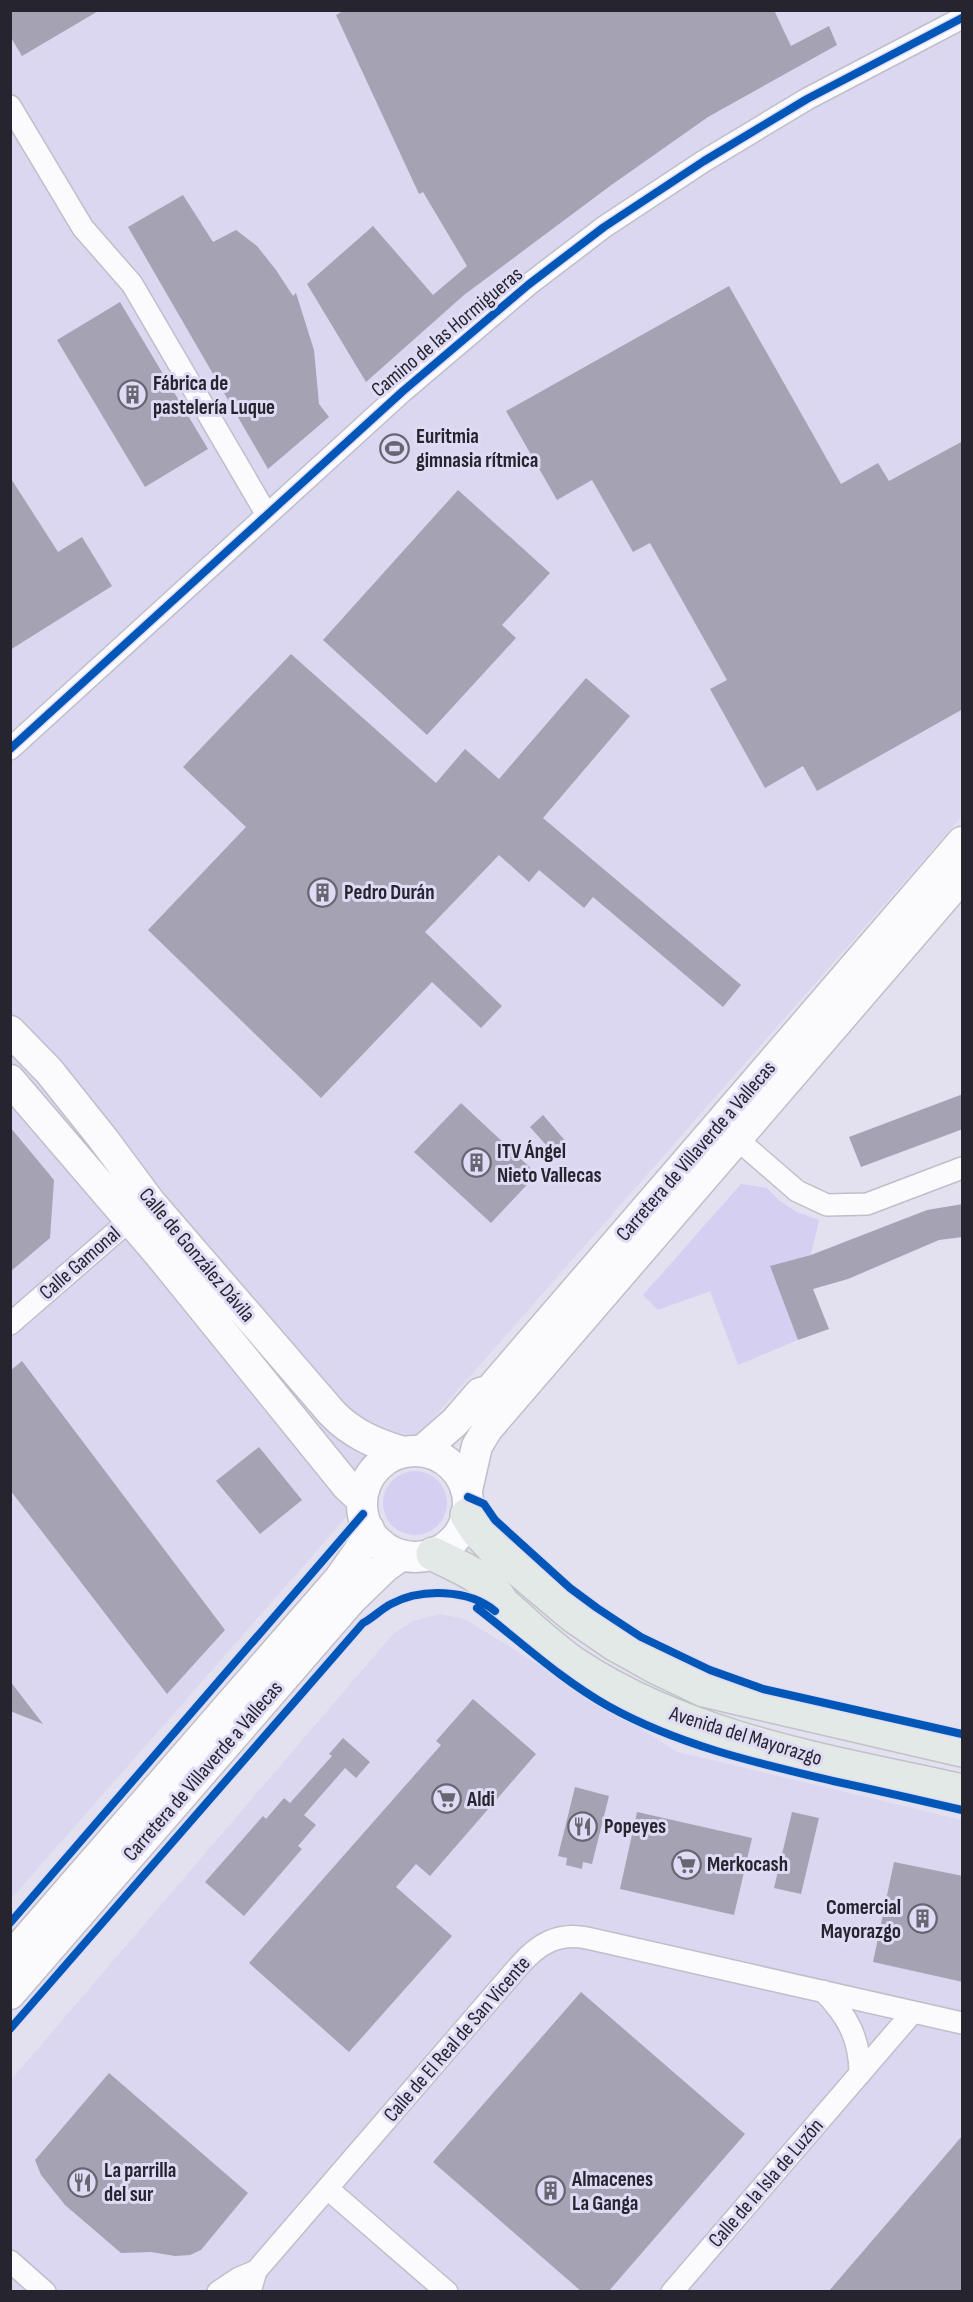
<svg xmlns="http://www.w3.org/2000/svg" width="973" height="2302" viewBox="0 0 973 2302" font-family="'Sofia Sans Condensed',sans-serif">
  <style>
    .built { fill: #dbd7f0 }
    .green { fill: #d5cff2 }
    .building { fill: #a5a2b4 }
    .lines { fill: none; stroke-linecap: round; stroke-linejoin: round }
    .street-casing { stroke: #c0bec9; stroke-width: 24 }
    .secondary-casing { stroke: #c0bec9; stroke-width: 33 }
    .primary-casing { stroke: #c1c1c8; stroke-width: 36 }
    .street { stroke: #fbfafd; stroke-width: 21 }
    .secondary { stroke: #fbfafd; stroke-width: 30 }
    .primary { stroke: #e3e9e6; stroke-width: 33 }
    .cycleway-casing { stroke: #dfdbf5; stroke-width: 11 }
    .cycleway { stroke: #0057b8; stroke-width: 8 }
    .labels { text-anchor: middle; dominant-baseline: central; stroke-width: 6; stroke-linejoin: round; paint-order: stroke }
    .street-label { font-size: 21px; fill: #26242e; stroke: #dfdbf5 }
    .poi-label { font-size: 21px; font-weight: bold; fill: #26242e; stroke: #dfdbf5; text-anchor: start }
  </style>
  <rect width="100%" height="100%" fill="#e3e1ef"/>
  <path class="built" d="M 11,11 L 962,11 L 962,816 L 11,1899 Z
    M 440,1614 L 465,1619 L 678,1752 L 962,1820 L 962,2291 L 11,2292 L 11,2080 L 393,1634 L 413,1621 Z"/>
  <path class="green" d="M 741,1184 L 767,1188 L 780,1201 L 797,1212 L 819,1220 L 811,1255 L 771,1267 L 798,1340 L 738,1365 L 710,1291 L 658,1310 L 643,1295 Z
    M383 1503a32 32 0 1 1 64 0a32 32 0 1 1-64 0Z"/>
  <path class="building" d="M 10,10 L 100,10 L 22,56 L 10,36 Z
    M 345,10 L 774,10 L 791,46 L 829,26 L 837,45 L 708,117 L 610,186 L 464,295 L 366,382 L 307,284 L 373,226 L 433,295 L 467,266 L 423,192 L 419,194 L 336,15 Z
    M 183,195 L 213,242 L 236,230 L 257,246 L 276,270 L 293,296 L 296,293 L 314,350 L 319,404 L 329,417 L 268,469 L 128,227 Z
    M 729,286 L 841,484 L 878,463 L 889,481 L 963,441 L 963,709 L 817,791 L 803,766 L 765,788 L 710,689 L 727,680 L 650,543 L 633,552 L 592,480 L 557,500 L 506,411 Z
    M 120,302 L 208,449 L 145,487 L 57,340 Z
    M 10,477 L 58,552 L 82,537 L 112,586 L 10,650 Z
    M 458,490 L 550,573 L 502,625 L 516,638 L 427,735 L 323,640 Z
    M 291,654 L 436,783 L 465,749 L 499,779 L 586,678 L 630,716 L 543,818 L 741,985 L 723,1007 L 593,897 L 584,908 L 539,870 L 529,882 L 499,855 L 425,932 L 502,1006 L 481,1028 L 432,982 L 321,1098 L 148,930 L 246,827 L 183,767 Z
    M 963,1094 L 963,1129 L 861,1167 L 849,1137 Z
    M 461,1103 L 537,1174 L 491,1223 L 414,1152 Z
    M 543,1115 L 568,1144 L 555,1155 L 530,1127 Z
    M 10,1127 L 54,1180 L 50,1238 L 10,1272 Z
    M 963,1204 L 963,1237 L 939,1240 L 848,1279 L 813,1289 L 829,1329 L 798,1340 L 770,1266 L 811,1255 L 927,1210 Z
    M 22,1361 L 225,1630 L 167,1694 L 10,1490 L 10,1371 Z
    M 259,1447 L 302,1500 L 260,1534 L 216,1481 Z
    M 10,1681 L 43,1724 L 10,1711 Z
    M 473,1699 L 536,1754 L 430,1876 L 416,1864 L 396,1887 L 452,1936 L 349,2052 L 249,1963 L 441,1745 L 436,1741 Z
    M 343,1738 L 370,1762 L 356,1778 L 345,1768 L 304,1815 L 316,1825 L 298,1846 L 302,1849 L 244,1916 L 205,1882 L 263,1816 L 266,1819 L 284,1798 L 290,1803 L 332,1756 L 329,1754 Z
    M 575,1787 L 609,1796 L 592,1864 L 583,1862 L 582,1869 L 566,1865 L 567,1858 L 558,1856 Z
    M 637,1812 L 752,1838 L 734,1915 L 620,1889 Z
    M 792,1812 L 819,1818 L 801,1894 L 774,1888 Z
    M 894,1862 L 963,1876 L 963,1982 L 873,1962 Z
    M 581,1992 L 745,2134 L 608,2292 L 582,2292 L 433,2162 Z
    M 109,2073 L 248,2193 L 201,2250 L 190,2255 L 175,2256 L 151,2252 L 121,2253 L 65,2205 L 41,2175 L 35,2160 Z
    M 963,2135 L 963,2292 L 828,2292 Z"/>
  <g class="lines">
    <defs>
      <path id="street" d="M 10,106 L 83,228 L 132,284 L 267,515
        M 10,749 L 403,391 L 528,285 L 604,227 L 704,161 L 807,99 L 962,18
        M 738,1140 L 797,1191 L 827,1205 L 867,1204 L 962,1168
        M 10,1324 L 139,1212
        M 823,1991 C 848,2016 860,2039 860,2074
        M 328,2189 L 447,2292
        M 10,2261 L 45,2292
        M 218,2292 L 239,2278 L 256,2271
        M 250,2292 L 256,2271 L 519,1966 C 538,1944 558,1932 587,1938 L 962,2023
        M 672,2292 L 913,2012"/>
      <path id="secondary" d="M 10,1031 L 49,1071 L 104,1140 L 150,1202 L 332,1413 C 352,1434 376,1444 403,1452
        M 10,1080 L 160,1255 L 347,1486 L 362,1500
        M 422,1451 L 455,1422 L 480,1393 L 490,1390 L 962,842
        M362 1504a53 53 0 1 1 106 0a53 53 0 1 1-106 0Z
        M 467,1490 L 477,1446 L 488,1428 L 962,877
        M 10,1958 L 340,1578 L 359,1551 L 369,1529
        M 10,1994 L 351,1600 L 385,1567 L 402,1555"/>
      <path id="primary" d="M 467,1515 L 478,1532 L 493,1548 L 575,1617 L 613,1643 L 656,1667 L 704,1690 L 962,1750
        M 433,1554 C 457,1566 490,1578 502,1603 C 527,1624 551,1649 579,1667 C 693,1741 832,1762 962,1791"/>
    </defs>
    <use href="#street" class="street-casing"/>
    <use href="#secondary" class="secondary-casing"/>
    <use href="#primary" class="primary-casing"/>
    <use href="#street" class="street"/>
    <use href="#secondary" class="secondary"/>
    <use href="#primary" class="primary"/>
    <defs>
      <path id="cycleway" d="M 10,749 L 403,391 L 528,285 L 604,227 L 704,161 L 807,99 L 962,18
        M 468,1497 L 484,1504 L 495,1520 L 570,1588 L 597,1608 L 641,1637 L 710,1670 L 763,1689 L 962,1734
        M 477,1608 C 521,1642 560,1679 608,1706 C 678,1745 756,1763 833,1781 C 876,1790 919,1800 962,1810
        M 10,1923 L 363,1514
        M 10,2029 L 363,1623 C 373,1618 381,1609 391,1604 C 421,1588 469,1589 495,1611"/>
    </defs>
    <use href="#cycleway" class="cycleway-casing"/>
    <use href="#cycleway" class="cycleway"/>
  </g>
  <defs>
    <symbol id="building-ring" viewBox="-11 -11 22 22"><circle r="9.5" fill="#dfdbf5" stroke="#686672" stroke-width="1.5"/><path d="M-4-6H4V6H1V3H-1V6H-4ZM-2.5-4.3h1.7v1.8h-1.7ZM.8-4.3h1.7v1.8H.8ZM-2.5-1h1.7V.8h-1.7ZM.8-1h1.7V.8H.8Z" fill="#686672"/></symbol>
    <symbol id="stadium-ring" viewBox="-11 -11 22 22"><circle r="9.5" fill="#dfdbf5" stroke="#686672" stroke-width="1.5"/><path d="M0-5a6.5 5 0 1 0 0 10a6.5 5 0 1 0 0-10ZM-3.5-1.8h7v3.6h-7Z" fill="#686672"/></symbol>
    <symbol id="supermarket-ring" viewBox="-11 -11 22 22"><circle r="9.5" fill="#dfdbf5" stroke="#686672" stroke-width="1.5"/><path d="M-6-5.5h2.5l.6 2H6L4.5 2H-2.5L-4.4-4H-6ZM-1.5 3.2a1.3 1.3 0 1 0 .1 0ZM3 3.2a1.3 1.3 0 1 0 .1 0Z" fill="#686672"/></symbol>
    <symbol id="restaurant-ring" viewBox="-11 -11 22 22"><circle r="9.5" fill="#dfdbf5" stroke="#686672" stroke-width="1.5"/><path d="M-5-6h1v4h1v-4h1v4h1v-4h1v5L-1.5 .5V6h-2V.5L-5-1ZM5-6V6H3V1.5H1.5Q1.5-4 5-6Z" fill="#686672"/></symbol>
  </defs>
  <g fill-rule="evenodd">
    <use href="#building-ring" x="116" y="378" width="33" height="33"/>
    <use href="#stadium-ring" x="378" y="432" width="33" height="33"/>
    <use href="#building-ring" x="306" y="876" width="33" height="33"/>
    <use href="#building-ring" x="460" y="1146" width="33" height="33"/>
    <use href="#supermarket-ring" x="430" y="1782" width="33" height="33"/>
    <use href="#restaurant-ring" x="566" y="1810" width="33" height="33"/>
    <use href="#supermarket-ring" x="670" y="1848" width="33" height="33"/>
    <use href="#building-ring" x="906" y="1902" width="33" height="33"/>
    <use href="#restaurant-ring" x="66" y="2166" width="33" height="33"/>
    <use href="#building-ring" x="534" y="2174" width="33" height="33"/>
  </g>
  <g class="labels">
    <g class="street-label">
      <text transform="translate(447 332) rotate(-40)">Camino de las Hormigueras</text>
      <text transform="translate(696 1151) rotate(-49)">Carretera de Villaverde a Vallecas</text>
      <text transform="translate(197 1255) rotate(50)">Calle de González Dávila</text>
      <text transform="translate(80 1263) rotate(-41)">Calle Gamonal</text>
      <text transform="translate(746 1736) rotate(17)">Avenida del Mayorazgo</text>
      <text transform="translate(203 1771) rotate(-49)">Carretera de Villaverde a Vallecas</text>
      <text transform="translate(457 2039) rotate(-49)">Calle de El Real de San Vicente</text>
      <text transform="translate(766 2183) rotate(-49)">Calle de la Isla de Luzón</text>
    </g>
    <g class="poi-label">
      <text x="153" y="383">Fábrica de<tspan x="153" dy="24">pastelería Luque</tspan></text>
      <text x="416" y="436">Euritmia<tspan x="416" dy="24">gimnasia rítmica</tspan></text>
      <text x="344" y="892">Pedro Durán</text>
      <text x="497" y="1151">ITV Ángel<tspan x="497" dy="24">Nieto Vallecas</tspan></text>
      <text x="467" y="1799">Aldi</text>
      <text x="604" y="1826">Popeyes</text>
      <text x="707" y="1864">Merkocash</text>
      <text x="901" y="1907" text-anchor="end">Comercial<tspan x="901" dy="24">Mayorazgo</tspan></text>
      <text x="104" y="2170">La parrilla<tspan x="104" dy="24">del sur</tspan></text>
      <text x="572" y="2179">Almacenes<tspan x="572" dy="24">La Ganga</tspan></text>
    </g>
  </g>
  <rect width="973" height="2302" fill="none" stroke="#26242e" stroke-width="24"/>
</svg>
